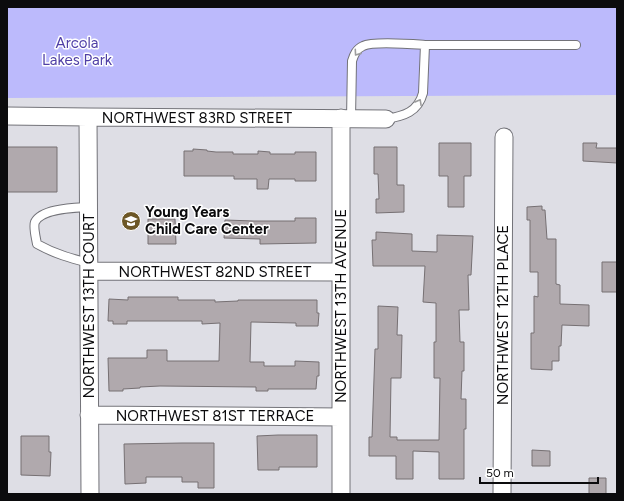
<svg xmlns="http://www.w3.org/2000/svg" width="624" height="501" viewBox="0 0 624 501" font-family="Figtree,sans-serif">
  <style>
    .green { fill: #bcbafc }
    .building { fill: #b0a9ad; stroke: #767073 }
    .lines { fill: none; stroke-linecap: round; stroke-linejoin: round }
    .service-casing { stroke: #737379; stroke-width: 10 }
    .minor-casing { stroke: #737379; stroke-width: 19 }
    .service { stroke: #fff; stroke-width: 8 }
    .minor { stroke: #fff; stroke-width: 17 }
    .oneway { stroke: #9d9d9e }
    .labels { text-anchor: middle; dominant-baseline: central; stroke-width: 3; stroke-linejoin: round; paint-order: stroke }
    .park-label { font-size: 15px; fill: #4f3fa6; stroke: #fff }
    .street-label { font-size: 15px; fill: #0b0b0d; stroke: #fff }
    .poi-label { font-size: 15px; font-weight: bold; fill: #0b0b0d; stroke: #fff; text-anchor: start }
  </style>
  <rect width="100%" height="100%" fill="#dedee5"/>
  <path class="green" d="M 7,7 L 617,7 L 617,95 L 7,98 Z"/>
  <path class="building" d="M 439,143 L 471,143 L 471,176 L 464,176 L 464,207 L 448,207 L 448,176 L 439,176 Z
    M 583,143 L 597,143 L 596,148 L 617,148 L 617,163 L 583,161 Z
    M 7,147 L 57,147 L 57,192 L 7,192 Z
    M 374,147 L 397,147 L 397,185 L 404,185 L 404,212 L 376,213 L 376,199 L 379,199 L 378,174 L 374,174 Z
    M 193,149 L 207,150 L 207,151 L 216,152 L 233,152 L 233,154 L 258,154 L 258,151 L 270,152 L 270,154 L 295,154 L 295,152 L 316,152 L 316,181 L 295,181 L 295,179 L 269,179 L 268,189 L 257,189 L 257,179 L 234,179 L 234,176 L 184,176 L 184,151 L 193,151 Z
    M 542,206 L 542,210 L 545,210 L 547,239 L 556,239 L 556,284 L 560,285 L 560,304 L 589,305 L 589,326 L 562,325 L 561,346 L 559,346 L 559,361 L 552,361 L 552,370 L 531,369 L 531,333 L 534,333 L 534,296 L 538,297 L 538,272 L 530,272 L 530,220 L 527,220 L 527,207 Z
    M 295,218 L 316,218 L 316,243 L 260,244 L 260,239 L 224,238 L 225,220 L 254,221 L 295,221 Z
    M 148,219 L 175,219 L 176,244 L 148,244 Z
    M 376,232 L 412,234 L 412,251 L 437,252 L 437,235 L 473,236 L 471,275 L 468,275 L 469,310 L 459,310 L 460,342 L 464,342 L 464,371 L 462,371 L 461,399 L 466,399 L 466,429 L 464,429 L 464,479 L 439,479 L 439,452 L 413,451 L 413,479 L 396,479 L 396,456 L 369,456 L 369,437 L 372,437 L 375,349 L 378,349 L 378,306 L 398,307 L 397,335 L 402,335 L 401,378 L 391,378 L 390,437 L 397,437 L 397,440 L 439,440 L 440,378 L 434,378 L 434,342 L 436,342 L 436,303 L 423,302 L 425,266 L 373,266 L 372,240 L 376,240 Z
    M 602,262 L 617,262 L 617,292 L 602,292 Z
    M 128,297 L 178,297 L 178,300 L 215,300 L 215,302 L 238,301 L 238,300 L 317,300 L 317,313 L 319,313 L 318,326 L 296,326 L 296,323 L 251,322 L 250,362 L 264,362 L 264,366 L 295,366 L 295,361 L 319,362 L 319,376 L 317,376 L 316,389 L 268,389 L 268,391 L 256,391 L 256,387 L 160,386 L 140,387 L 140,388 L 123,389 L 123,391 L 109,391 L 108,358 L 147,358 L 147,350 L 167,350 L 167,361 L 219,361 L 220,323 L 202,324 L 202,321 L 127,321 L 127,324 L 113,324 L 113,321 L 108,321 L 109,299 L 128,300 Z
    M 278,435 L 317,435 L 317,467 L 279,467 L 279,470 L 258,470 L 257,436 Z
    M 21,436 L 49,436 L 49,452 L 51,452 L 50,476 L 21,475 Z
    M 182,443 L 214,443 L 214,488 L 198,488 L 198,482 L 182,482 L 182,477 L 146,477 L 146,483 L 125,484 L 124,444 Z
    M 532,450 L 550,451 L 550,466 L 532,466 Z
    M 589,478 L 606,478 L 606,494 L 589,494 Z"/>
  <g class="lines">
    <defs>
      <path id="service" d="M 425,45 L 576,45
        M 351,119 L 352,61 C 354,55 356,49 363,46 C 373,41 411,44 425,45 L 423,93 C 418,112 404,116 386,119
        M 89,207 C 76,208 42,208 35,222 C 33,227 36,238 37,244 C 55,254 70,258 89,263"/>
      <path id="minor" d="M 7,116 L 88,117 L 386,119
        M 88,117 L 90,494
        M 89,271 L 341,272
        M 89,415 L 341,417
        M 341,494 L 341,118
        M 502,494 L 504,137"/>
    </defs>
    <use href="#service" class="service-casing"/>
    <use href="#minor" class="minor-casing"/>
    <use href="#service" class="service"/>
    <use href="#minor" class="minor"/>
  </g>
  <defs><path id="oneway-chevron" d="M-2-3.5L2.5 0L-2 3.5" fill="none" stroke-width="1.6" stroke-linecap="round" stroke-linejoin="round"/></defs>
  <g class="oneway">
    <use href="#oneway-chevron" transform="translate(357 53) rotate(125)"/>
    <use href="#oneway-chevron" transform="translate(419 102) rotate(-61)"/>
  </g>
  <defs>
    <symbol id="school-disc" viewBox="-11 -11 22 22"><circle r="9.5" fill="#6d5726" stroke="#fff"/><path d="M0-5L7-2L0 1L-7-2ZM-4 1L0 2.5L4 1V4Q0 6-4 4Z" fill="#fff"/></symbol>
  </defs>
  <g fill-rule="evenodd">
    <use href="#school-disc" x="120" y="210" width="22" height="22"/>
  </g>
  <g class="labels">
    <g class="park-label">
      <text x="77" y="43">Arcola<tspan x="77" dy="17">Lakes Park</tspan></text>
    </g>
    <g class="street-label">
      <text x="197" y="118">NORTHWEST 83RD STREET</text>
      <text x="215" y="272">NORTHWEST 82ND STREET</text>
      <text transform="translate(89 306) rotate(-90)">NORTHWEST 13TH COURT</text>
      <text transform="translate(341 306) rotate(-90)">NORTHWEST 13TH AVENUE</text>
      <text transform="translate(503 315) rotate(-90)">NORTHWEST 12TH PLACE</text>
      <text x="215" y="416">NORTHWEST 81ST TERRACE</text>
    </g>
    <g class="poi-label">
      <text x="145" y="212">Young Years<tspan x="145" dy="17">Child Care Center</tspan></text>
    </g>
  </g>
  <rect width="624" height="501" fill="none" stroke="#0b0b0d" stroke-width="16"/>
  <path d="M480 477v6h118v-6" fill="none" stroke="#0b0b0d" stroke-width="2"/>
  <text x="486" y="477" font-size="12" fill="#0b0b0d" stroke="#ffffff" stroke-width="3" paint-order="stroke">50 m</text>
</svg>
